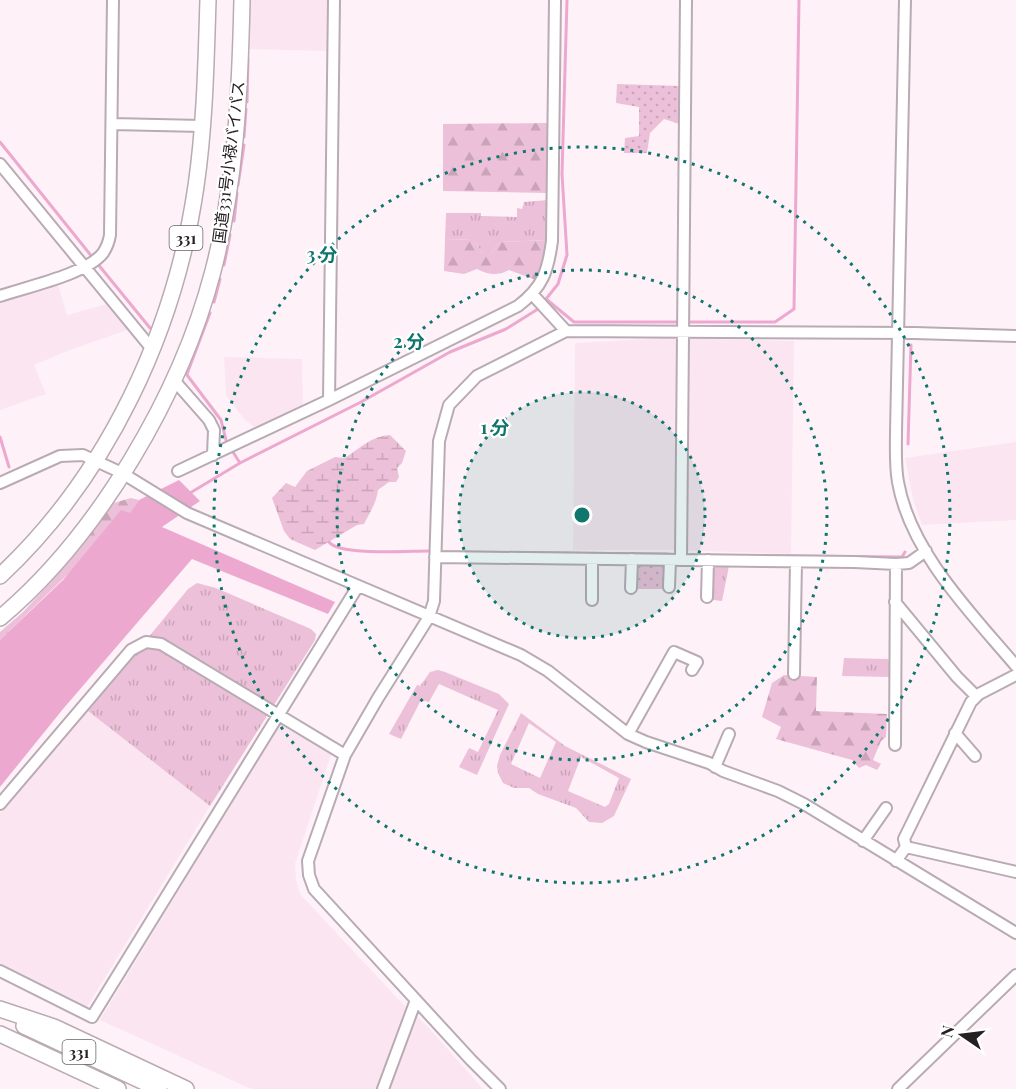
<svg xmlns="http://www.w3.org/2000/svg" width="1016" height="1089" viewBox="0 0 1016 1089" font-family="'Playfair Display','Noto Sans JP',serif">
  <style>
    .built { fill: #fbe5f1 }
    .grass { fill: url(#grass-tufts); fill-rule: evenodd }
    .forest { fill: url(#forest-firs) }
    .wetland { fill: url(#wetland-marsh) }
    .garden { fill: url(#garden-dots) }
    .water { fill: #eda8cf }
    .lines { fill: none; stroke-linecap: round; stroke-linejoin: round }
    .stream { stroke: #eda8cf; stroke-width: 3 }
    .minor-casing { stroke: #b9abb3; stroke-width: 14 }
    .highway-casing { stroke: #b9abb3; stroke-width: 18 }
    .minor { stroke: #fff; stroke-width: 10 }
    .highway { stroke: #fff; stroke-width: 15 }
    .ring { fill: none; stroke: #0f766e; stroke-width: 3; stroke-dasharray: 3 6 }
    .labels { text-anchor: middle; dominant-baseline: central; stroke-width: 4.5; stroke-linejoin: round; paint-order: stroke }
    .shield { fill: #fff; stroke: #676365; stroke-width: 1.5 }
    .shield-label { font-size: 15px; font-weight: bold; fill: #262023 }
    .street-label { font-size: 16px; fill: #262023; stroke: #fff }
    .centre { fill: #0f766e; stroke: #fff; stroke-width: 3 }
    .ring-label { font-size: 18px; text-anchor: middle; font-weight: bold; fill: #0f766e; stroke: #fff; stroke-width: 4.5; stroke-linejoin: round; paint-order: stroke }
  </style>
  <defs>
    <pattern id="grass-tufts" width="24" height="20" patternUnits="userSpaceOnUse" patternTransform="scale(1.5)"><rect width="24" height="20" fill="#ecc0d8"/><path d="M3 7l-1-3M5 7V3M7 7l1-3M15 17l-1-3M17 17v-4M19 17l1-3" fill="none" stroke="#caa5b9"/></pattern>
    <pattern id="forest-firs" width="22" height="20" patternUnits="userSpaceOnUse" patternTransform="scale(1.5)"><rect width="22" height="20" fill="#ecc0d8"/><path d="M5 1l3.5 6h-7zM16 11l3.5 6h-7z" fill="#caa5b9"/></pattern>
    <pattern id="wetland-marsh" width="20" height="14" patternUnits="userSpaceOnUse" patternTransform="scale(1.5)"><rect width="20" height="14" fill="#ecc0d8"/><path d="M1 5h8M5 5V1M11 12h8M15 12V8" fill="none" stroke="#caa5b9"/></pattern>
    <pattern id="garden-dots" width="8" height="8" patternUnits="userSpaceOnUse" patternTransform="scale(1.5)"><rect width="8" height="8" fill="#ecc0d8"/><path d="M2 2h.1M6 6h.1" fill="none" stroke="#caa5b9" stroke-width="1.8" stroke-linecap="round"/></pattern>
  </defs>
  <rect width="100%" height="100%" fill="#fef2f8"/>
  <path class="built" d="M 250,0 L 329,0 L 328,51 L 249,49 Z
    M 57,281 L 67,315 L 107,304 L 130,329 L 67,351 L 34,365 L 46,394 L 0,410 L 0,299 Z
    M 665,338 L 794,341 L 791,554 L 673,550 L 573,550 L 575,343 Z
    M 224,357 L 302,359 L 303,405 L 264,425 L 254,427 L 245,420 L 226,395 Z
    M 1016,442 L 1016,520 L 922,525 L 913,499 L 905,458 Z
    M 88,711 L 210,806 L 81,1017 L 0,973 L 0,813 Z
    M 281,722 L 331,755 L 295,864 L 296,880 L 300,894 L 401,1002 L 428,1027 L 483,1089 L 251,1089 L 100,1020 Z"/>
  <path class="grass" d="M 548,200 L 547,240 L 499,242 L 491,254 L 483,254 L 473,239 L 445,240 L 446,213 L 481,213 L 481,216 L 517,217 L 517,208 L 522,209 L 524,202 Z
    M 713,566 L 729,566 L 722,601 L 713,600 Z
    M 197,583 L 216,588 L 311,629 L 316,634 L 315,640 L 210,806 L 88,711 L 188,589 Z
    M 844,658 L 888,659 L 891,667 L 890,677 L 842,676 Z
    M 438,670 L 445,672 L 499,694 L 509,704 L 477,775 L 459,767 L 469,748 L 478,752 L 498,710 L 439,684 L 429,702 L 421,700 L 401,739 L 389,734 L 417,685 L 420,686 L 430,672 Z
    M 521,713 L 565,746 L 631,779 L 614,816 L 602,823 L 589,822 L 576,808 L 538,794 L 529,788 L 514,788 L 503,783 L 498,773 L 497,766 L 500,755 ZM 529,723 L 556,742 L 540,778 L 511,764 ZM 581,757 L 619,778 L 609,804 L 605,807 L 568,791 Z"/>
  <path class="forest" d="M 548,123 L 547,193 L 443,191 L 443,124 Z
    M 473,239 L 483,254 L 491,254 L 499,242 L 547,240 L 542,267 L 536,280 L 509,270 C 497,276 489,275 477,269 L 464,274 L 444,271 L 445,240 Z
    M 131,498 L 139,500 L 130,514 L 0,640 L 0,632 L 23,612 L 49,584 L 83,544 L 110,504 Z
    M 784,675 L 817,677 L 816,711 L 887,714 L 886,737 L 881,741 L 873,760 L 881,764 L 877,770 L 866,765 L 859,768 L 852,760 L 776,739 L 781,727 L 762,717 L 772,683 Z"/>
  <path class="wetland" d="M 390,435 L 406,451 L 402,463 L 397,468 L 399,477 L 396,482 L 389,482 L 378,490 C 376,504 370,512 364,524 L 357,525 L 315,550 L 290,539 L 284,531 L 272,498 L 286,483 L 295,487 L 307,471 L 335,457 L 345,458 C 360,448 372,436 390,435 Z"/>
  <path class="garden" d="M 617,84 L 681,86 L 680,124 L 664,119 L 650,133 L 647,153 L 624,153 L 625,138 L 639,136 L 639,107 L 616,103 Z
    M 636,566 L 666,566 L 666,589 L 636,589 Z"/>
  <path class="water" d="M 179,480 L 200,501 L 162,527 L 335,602 L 328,614 L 192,559 L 63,709 L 0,787 L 0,640 L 63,580 L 121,510 L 130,513 L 139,500 Z"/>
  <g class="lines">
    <path class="stream" d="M 247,102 L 248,59
      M 244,137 L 246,109
      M 0,142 L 93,258
      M 238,185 L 244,145
      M 234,221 L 237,193
      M 97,263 L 150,328
      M 224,265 L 230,235
      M 546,299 L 574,322 L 680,322
      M 214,302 L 220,279
      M 687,322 L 775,322 L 794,309 L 799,0
      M 184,371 L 221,420 L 227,444
      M 187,374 L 210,313
      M 0,437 L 9,467
      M 908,444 L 911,345
      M 231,449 L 240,463
      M 190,493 L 240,463 L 361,402 L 450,352 L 506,329 L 538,309 L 558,284 L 567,255 L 562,174 L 567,0
      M 329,542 C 340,556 408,551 428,551
      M 443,552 L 668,554
      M 686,555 L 902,557 L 905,552"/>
    <defs>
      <path id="minor" d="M 905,0 L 896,432 C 896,449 895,466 898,482 C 910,552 972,614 1016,666
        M 112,124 L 202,126
        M 0,164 L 152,349
        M 533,295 L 566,331
        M 0,296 C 26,287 87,274 103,253 C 107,247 109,241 110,235 L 113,0
        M 173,379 L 209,420 L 214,430 L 213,455
        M 329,400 L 334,0
        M 178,471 L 329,400 L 518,306 C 543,287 548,271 552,241 L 555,0
        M 0,483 L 60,456 L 83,455 L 122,473 L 187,513 L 521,655 L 548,671 L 628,734 L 646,742 L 709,763 L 723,771 L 778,791 L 804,804 L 1016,933
        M 435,557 L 855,562 L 896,564 L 909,563 L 926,551
        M 681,560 L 686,0
        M 669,587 L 670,560
        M 631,588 L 632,559
        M 707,597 L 708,560
        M 592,600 L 592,559
        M 895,602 L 957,677 L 976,696
        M 794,674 L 796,562
        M 955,733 L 975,756
        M 628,734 L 674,652 L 697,662 L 692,670
        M 895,745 L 896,564
        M 715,767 L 729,734
        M 0,804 L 131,650 L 146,642 L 161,644 L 345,755
        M 863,841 L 886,808
        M 906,847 L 904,839 L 971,702 L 979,694 L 1016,675
        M 896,861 L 906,847 L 1016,872
        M 0,971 L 92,1017 L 358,586
        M 383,1089 L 416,1000
        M 500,1089 L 471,1060 L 314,889 L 309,875 L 308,861 L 345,755 L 378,698 L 429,617 L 434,601 L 439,441 L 449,405 L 477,376 L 566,331 L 914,333 L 1016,336
        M 898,1089 L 1016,975"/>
      <path id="highway" d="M 0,576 C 108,475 175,331 196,186 C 205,124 206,62 208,0
        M 0,618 C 98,536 181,394 213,271 C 236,183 240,90 242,0
        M 0,1009 L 54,1027 L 186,1089
        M 24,1026 L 159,1089
        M 0,1034 L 118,1089"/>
    </defs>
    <use href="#minor" class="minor-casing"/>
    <use href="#highway" class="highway-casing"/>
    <use href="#minor" class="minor"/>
    <use href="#highway" class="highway"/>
  </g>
  <circle cx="582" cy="515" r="123" fill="#0f766e" fill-opacity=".12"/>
  <g class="ring">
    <circle cx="582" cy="515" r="123"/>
    <circle cx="582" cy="515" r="245"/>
    <circle cx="582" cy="515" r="368"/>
  </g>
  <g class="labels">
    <g class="shield">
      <rect x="169.5" y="226" width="33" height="24" rx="4.5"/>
      <rect x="62.5" y="1040" width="33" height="24" rx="4.5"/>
    </g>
    <g class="shield-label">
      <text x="186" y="238">331</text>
      <text x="79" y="1052">331</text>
    </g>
    <g class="street-label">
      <text transform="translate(228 162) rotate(-83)">国道331号小禄バイパス</text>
    </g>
  </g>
  <circle cx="582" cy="515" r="9" class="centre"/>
  <g class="ring-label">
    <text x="322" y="261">3 分</text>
    <text x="409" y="348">2 分</text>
    <text x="495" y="434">1 分</text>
  </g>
  <g transform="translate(962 1035) rotate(284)" stroke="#ffffff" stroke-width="4.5" paint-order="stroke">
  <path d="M0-4.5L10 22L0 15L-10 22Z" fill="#262023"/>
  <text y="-9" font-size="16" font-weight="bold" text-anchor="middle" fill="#262023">N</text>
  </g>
</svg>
